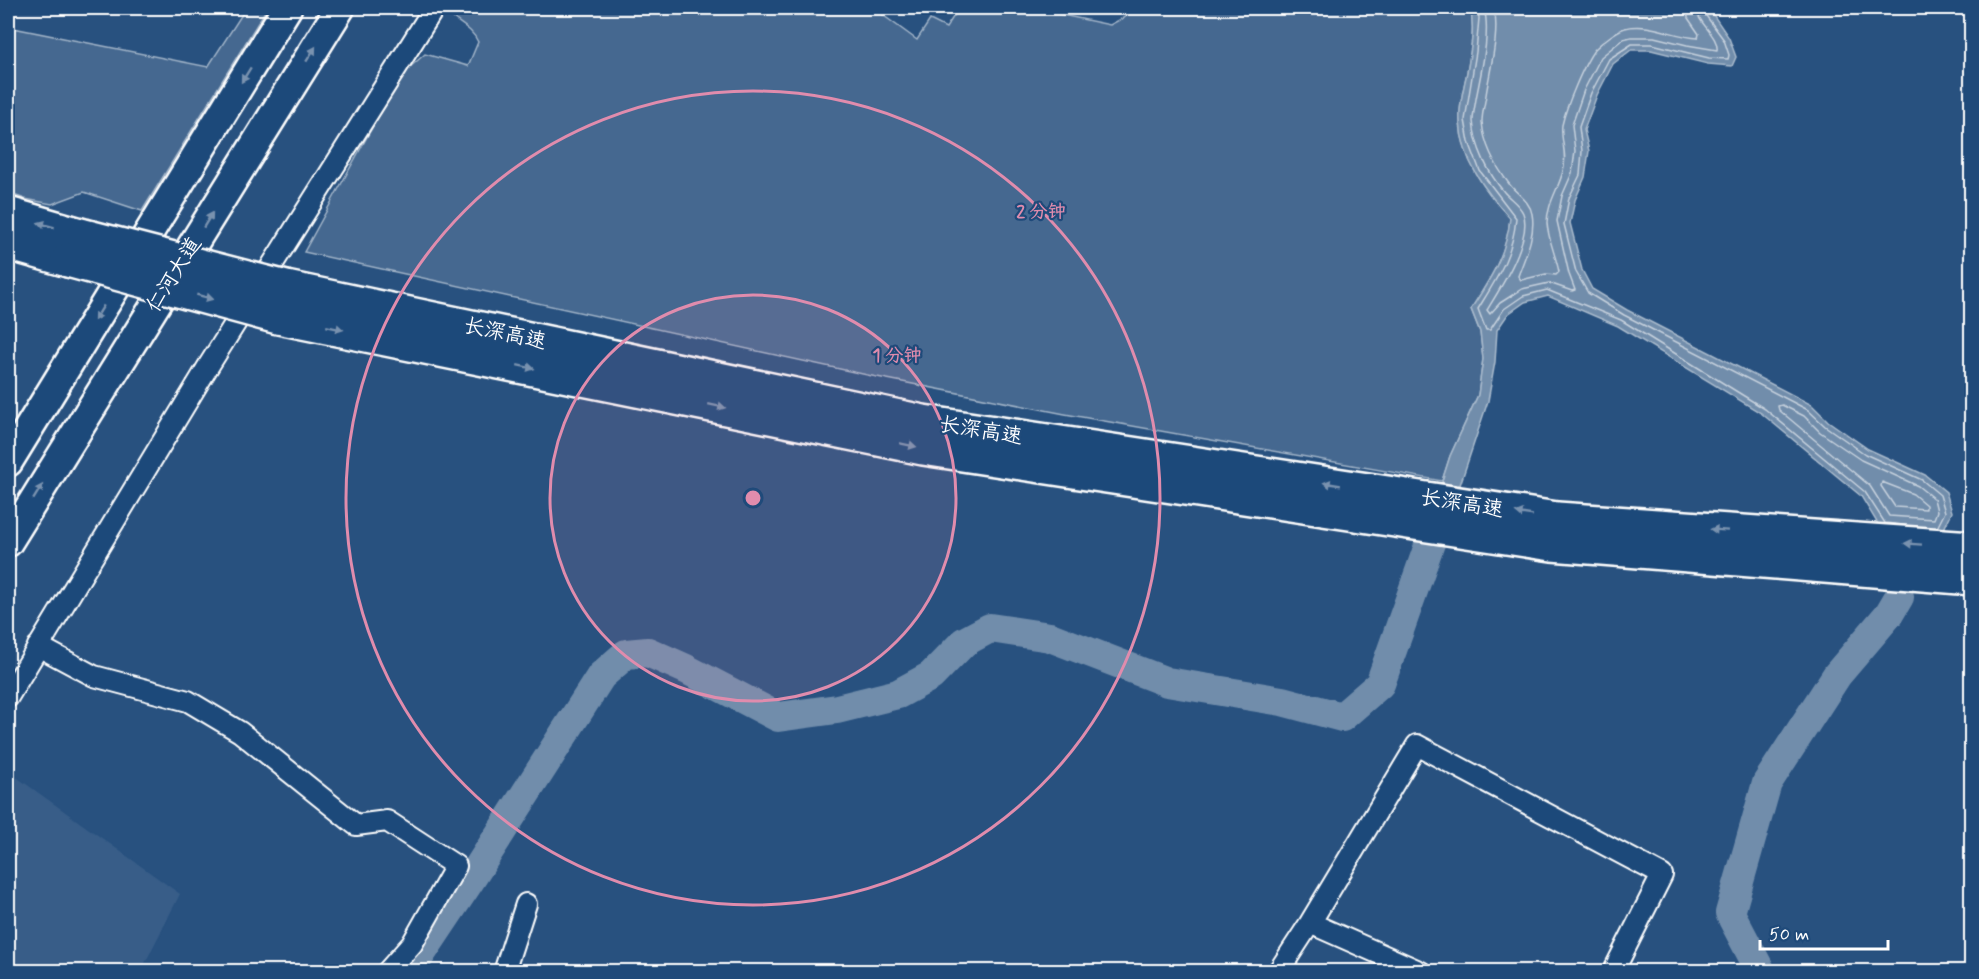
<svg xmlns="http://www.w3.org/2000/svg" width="1979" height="979" viewBox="0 0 1979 979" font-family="Mynerve,'LXGW WenKai TC',sans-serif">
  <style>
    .built { fill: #375d88 }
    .green { fill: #446890; stroke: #a2b4c8; stroke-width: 1.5 }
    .water { fill: #718dab; stroke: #aabbcd; stroke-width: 1.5 }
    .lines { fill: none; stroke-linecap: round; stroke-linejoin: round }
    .shore { stroke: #c6d1dd; stroke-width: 1.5 }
    .river { stroke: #718dab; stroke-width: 30 }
    .minor-casing { stroke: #fff; stroke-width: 24 }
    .secondary-casing { stroke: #fff; stroke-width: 33 }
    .motorway-casing { stroke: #fff; stroke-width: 38 }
    .minor { stroke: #1f4a7a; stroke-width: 20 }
    .secondary { stroke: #1f4a7a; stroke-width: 28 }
    .motorway { stroke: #1f4a7a; stroke-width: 33 }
    .motorway-bridge-casing { stroke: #fff; stroke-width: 38; stroke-linecap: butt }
    .motorway-bridge { stroke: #1f4a7a; stroke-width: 33 }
    .oneway { fill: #7992af }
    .ring { fill: none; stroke: #e08cad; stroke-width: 3 }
    .labels { text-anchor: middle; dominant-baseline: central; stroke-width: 4.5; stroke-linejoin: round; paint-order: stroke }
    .street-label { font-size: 21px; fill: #fff; stroke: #1f4a7a }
    .centre { fill: #e08cad; stroke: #1f4a7a; stroke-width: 3 }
    .ring-label { font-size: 18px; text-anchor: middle; font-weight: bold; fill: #e08cad; stroke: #1f4a7a; stroke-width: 4.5; stroke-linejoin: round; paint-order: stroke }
  </style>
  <rect width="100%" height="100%" fill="#28517f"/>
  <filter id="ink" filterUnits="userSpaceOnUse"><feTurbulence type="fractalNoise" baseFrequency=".0167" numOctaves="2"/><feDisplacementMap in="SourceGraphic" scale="12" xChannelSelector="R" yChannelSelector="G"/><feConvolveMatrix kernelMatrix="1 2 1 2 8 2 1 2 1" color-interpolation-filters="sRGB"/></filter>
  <g filter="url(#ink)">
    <path class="built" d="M 8,771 L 180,894 L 141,971 L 8,971 Z"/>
    <path class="green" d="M 246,8 L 267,8 L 142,211 L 84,192 L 52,204 L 25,199 L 8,193 L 8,27 L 208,67 Z
      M 450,8 L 873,8 L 917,40 L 930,20 L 946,28 L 959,8 L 1029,8 L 1110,25 L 1123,18 L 1137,8 L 1470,8 C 1475,26 1471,48 1468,67 C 1465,84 1458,105 1460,122 C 1462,160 1485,191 1510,218 C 1507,255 1490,278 1471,309 L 1480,332 L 1483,359 L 1478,395 L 1450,456 L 1442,481 L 1065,414 L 872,376 L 304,252 L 401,75 L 425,54 L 468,66 L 478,42 C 471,27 459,25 448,13 Z"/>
    <path class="water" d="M 1470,8 L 1706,8 L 1710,10 L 1729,38 L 1736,57 L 1732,66 L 1708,64 L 1651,50 L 1631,50 L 1613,64 L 1597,95 L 1584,130 L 1589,151 L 1585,177 L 1575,200 L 1570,223 L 1582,270 L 1592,289 L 1627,310 L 1812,405 L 1828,421 L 1868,449 L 1925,475 L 1946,492 L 1952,512 L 1941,535 L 1881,529 L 1861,496 L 1761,413 L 1618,326 L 1548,296 L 1525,302 L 1508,314 L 1497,330 L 1495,362 L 1488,401 L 1459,488 L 1446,488 L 1442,481 L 1450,456 L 1478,395 L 1483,359 L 1480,332 L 1471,309 C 1490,280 1507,253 1510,218 C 1485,191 1462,160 1460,122 C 1458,105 1465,84 1468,67 C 1471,48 1475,27 1470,8 Z"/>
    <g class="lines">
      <path class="shore" d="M 1477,8 L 1479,18 L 1476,52 L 1465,120 L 1469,142 L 1480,171 L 1516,218 C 1513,255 1497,278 1478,309 L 1486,330 L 1490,330 L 1504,309 L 1523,296 L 1547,290 L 1621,320 L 1765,409 L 1865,492 L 1885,523 L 1911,526
        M 1484,8 C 1491,34 1481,72 1476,99 C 1475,106 1473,114 1473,121 C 1475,147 1488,173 1504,192 C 1510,199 1519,204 1523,213 C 1533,238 1500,289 1487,310 L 1490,314 L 1500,303 L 1522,289 L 1549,283 L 1572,291 L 1575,290 L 1569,274 L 1557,221 L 1562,196 L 1572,173 L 1575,151 L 1572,125 L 1584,90 L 1601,57 L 1623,39 L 1631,37 L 1654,37 L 1687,45 L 1717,50 C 1719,36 1697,23 1696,8
        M 1494,8 C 1500,33 1490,69 1486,95 C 1485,103 1482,113 1482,122 C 1484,145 1496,167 1510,185 C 1517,194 1530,201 1532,214 C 1536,234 1525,257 1518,276 L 1521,280 L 1546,274 L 1556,275 L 1559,272 C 1556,256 1548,239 1547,223 C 1547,204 1559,188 1563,171 C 1568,154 1560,140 1562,125 C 1566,107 1584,63 1595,49 C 1602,42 1616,31 1625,28 C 1650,22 1674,37 1698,38 L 1699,34 L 1688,18 L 1687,8
        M 1703,8 L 1704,13 L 1724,40 L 1729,55 L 1728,59 L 1709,58 L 1652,44 L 1632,44 L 1609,59 L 1591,93 L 1579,127 L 1582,151 L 1580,175 L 1569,198 L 1564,224 L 1576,272 L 1588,293 L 1624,315 L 1808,410 L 1825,426 L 1865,454 L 1922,480 L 1940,495 L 1945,512 L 1937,528
        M 1782,405 L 1804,416 L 1820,432 L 1861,460 L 1918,486 L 1934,499 L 1937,511 L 1934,519 L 1889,516 L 1870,486 L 1779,410 L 1778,406 Z
        M 1882,482 L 1913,494 L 1926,505 L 1926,509 L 1895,507 L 1881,486 Z"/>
      <path class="river" d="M 409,972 L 469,882 L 601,676 L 626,654 L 648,652 L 686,669 L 778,717 L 837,709 L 898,694 L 931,676 L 964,642 L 990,628 L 1050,637 L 1167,682 L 1282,701 L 1342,717 L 1380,684 L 1430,543
        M 1761,972 L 1730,913 L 1767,783 L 1837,675 L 1889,614 L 1899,597"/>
      <defs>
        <path id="minor" d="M 38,646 L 94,676 L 188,701 L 240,732 L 356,825 L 387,821 L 456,866 L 412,944 L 387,972
          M 8,697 L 209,365 L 434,8
          M 1310,923 L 1417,745 L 1662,875 L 1613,972
          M 504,972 L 526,904
          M 1278,972 L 1310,923 L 1421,972"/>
        <path id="secondary" d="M 8,462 L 287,8
          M 8,542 L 340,8"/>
        <path id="motorway" d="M 8,214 L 84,236
          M 8,243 L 68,260
          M 286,288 L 923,422 L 1557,519 L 1972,548
          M 278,317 L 923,448 L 1552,544 L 1972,578"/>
      </defs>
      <use href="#minor" class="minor-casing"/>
      <use href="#secondary" class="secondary-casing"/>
      <use href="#motorway" class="motorway-casing"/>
      <use href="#minor" class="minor"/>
      <use href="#secondary" class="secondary"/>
      <use href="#motorway" class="motorway"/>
      <defs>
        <path id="motorway-bridge" d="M 84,236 L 286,288
          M 68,260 L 278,317"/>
      </defs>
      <use href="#motorway-bridge" class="motorway-bridge-casing"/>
      <use href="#motorway-bridge" class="motorway-bridge"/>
    </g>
    <defs><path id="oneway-solid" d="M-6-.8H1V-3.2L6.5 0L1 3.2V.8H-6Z" transform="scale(1.5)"/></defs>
    <g class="oneway">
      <use href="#oneway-solid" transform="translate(311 54) rotate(-58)"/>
      <use href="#oneway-solid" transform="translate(246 75) rotate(122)"/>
      <use href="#oneway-solid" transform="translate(208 220) rotate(-58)"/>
      <use href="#oneway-solid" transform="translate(46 225) rotate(-164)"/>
      <use href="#oneway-solid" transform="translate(205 297) rotate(15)"/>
      <use href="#oneway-solid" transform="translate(99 313) rotate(122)"/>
      <use href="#oneway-solid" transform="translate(335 328) rotate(12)"/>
      <use href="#oneway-solid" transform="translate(526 367) rotate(12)"/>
      <use href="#oneway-solid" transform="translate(717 406) rotate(12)"/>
      <use href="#oneway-solid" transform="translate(908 445) rotate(12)"/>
      <use href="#oneway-solid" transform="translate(1332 484) rotate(-171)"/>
      <use href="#oneway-solid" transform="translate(38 492) rotate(-58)"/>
      <use href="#oneway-solid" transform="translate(1524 514) rotate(-171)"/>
      <use href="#oneway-solid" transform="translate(1719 530) rotate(-176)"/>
      <use href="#oneway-solid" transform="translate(1913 544) rotate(-176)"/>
    </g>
  </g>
  <circle cx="753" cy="498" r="203" fill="#e08cad" fill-opacity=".12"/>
  <g class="ring">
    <circle cx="753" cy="498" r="203"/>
    <circle cx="753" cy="498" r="407"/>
  </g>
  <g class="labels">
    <g class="street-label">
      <text transform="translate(174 275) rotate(-58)">仁河大道</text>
      <text transform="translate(505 334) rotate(12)">长深高速</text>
      <text transform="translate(981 431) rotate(9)">长深高速</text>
      <text transform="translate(1462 504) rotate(9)">长深高速</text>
    </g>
  </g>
  <circle cx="753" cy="498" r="9" class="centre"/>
  <g class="ring-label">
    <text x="1041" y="217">2 分钟</text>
    <text x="897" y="361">1 分钟</text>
  </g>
  <rect width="1979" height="979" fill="none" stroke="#1f4a7a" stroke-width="30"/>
  <rect x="15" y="15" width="1949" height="949" fill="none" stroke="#fff" stroke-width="2" filter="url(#ink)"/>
  <path d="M1760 940v9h128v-9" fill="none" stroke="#ffffff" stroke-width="3"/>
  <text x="1769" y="940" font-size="18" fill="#ffffff" stroke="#1f4a7a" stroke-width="4.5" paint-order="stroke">50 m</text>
</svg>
